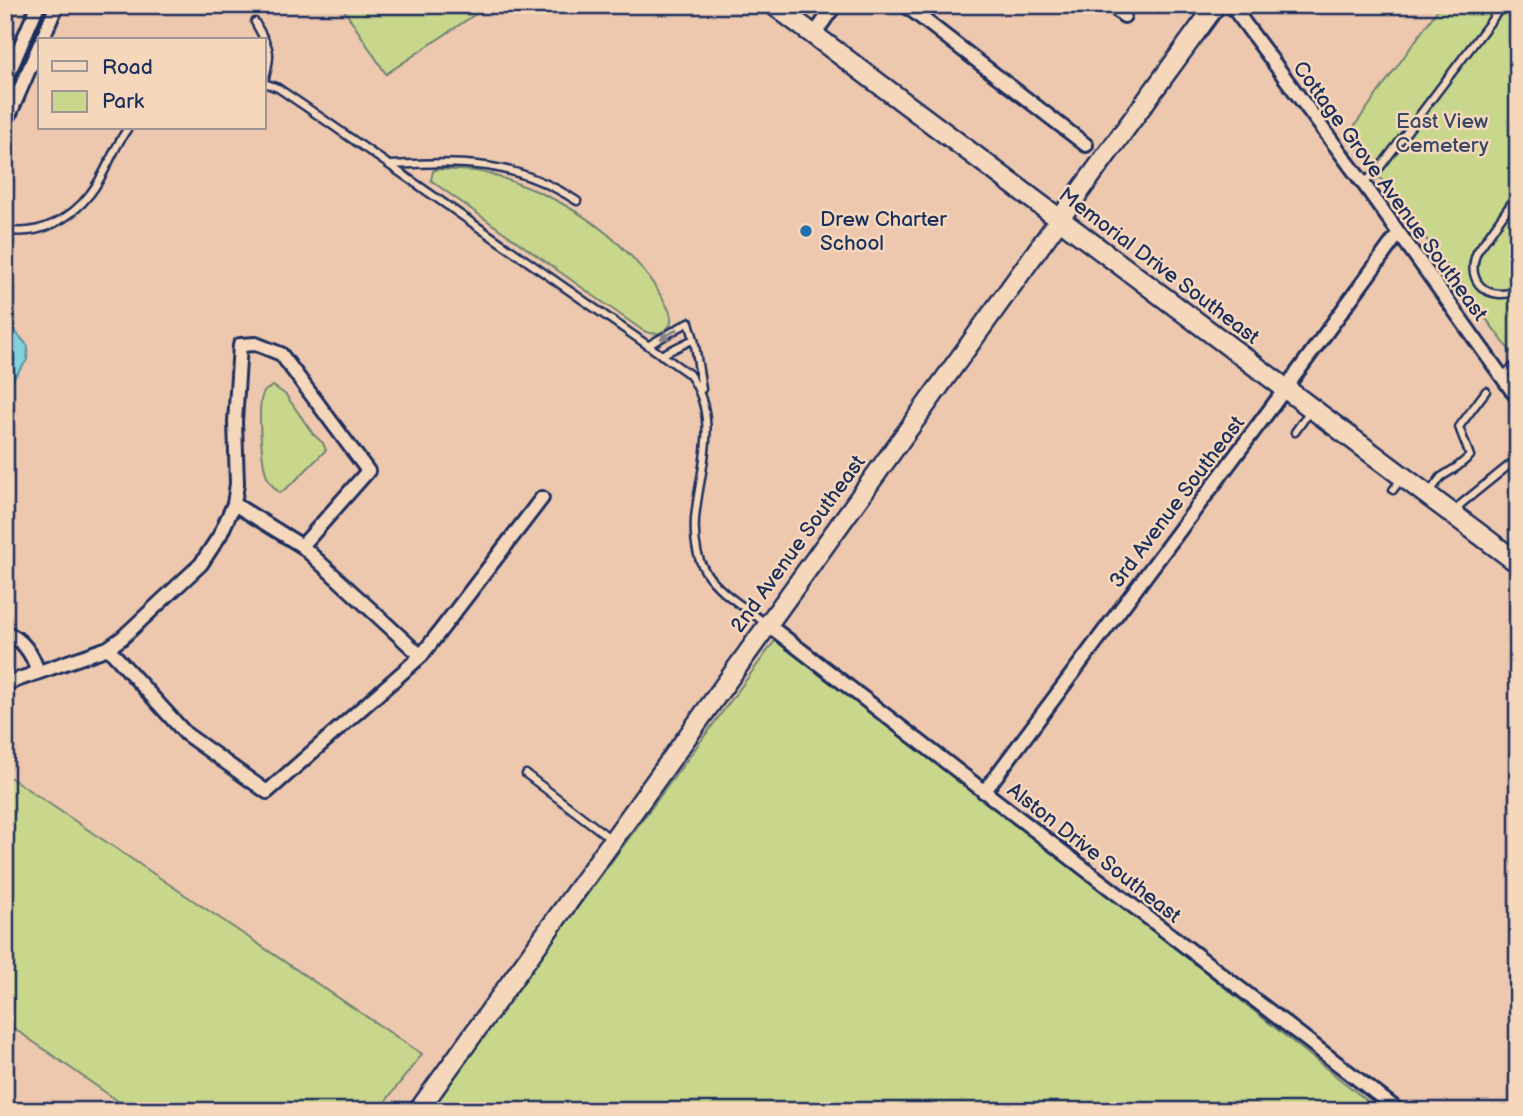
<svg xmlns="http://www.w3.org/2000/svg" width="1523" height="1116" viewBox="0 0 1523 1116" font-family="'Balsamiq Sans',sans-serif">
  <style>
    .green { fill: #c8d78b; stroke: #728374; stroke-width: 2 }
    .water { fill: #82d4d9; stroke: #5992a8; stroke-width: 2 }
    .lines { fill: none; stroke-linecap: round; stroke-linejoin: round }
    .lane-casing { stroke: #1b2f5e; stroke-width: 11 }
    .street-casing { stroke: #1b2f5e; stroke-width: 18 }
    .secondary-casing { stroke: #1b2f5e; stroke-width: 23 }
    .primary-casing { stroke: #1b2f5e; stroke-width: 24 }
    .lane { stroke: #f5d7bb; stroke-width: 6 }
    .street { stroke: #f5d7bb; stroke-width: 12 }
    .secondary { stroke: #f5d7bb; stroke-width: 18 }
    .primary { stroke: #f5d7bb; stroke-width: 19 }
    .oneway { fill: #88838c }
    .poi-dot { fill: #1f6fb2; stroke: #f5d7bb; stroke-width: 2.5 }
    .labels { text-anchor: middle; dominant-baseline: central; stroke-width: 5; stroke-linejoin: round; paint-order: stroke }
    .park-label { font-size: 21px; fill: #354865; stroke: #f5d7bb }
    .street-label { font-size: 21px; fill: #1b2f5e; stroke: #f5d7bb }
    .poi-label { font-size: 21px; fill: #1b2f5e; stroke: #f5d7bb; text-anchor: start }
  </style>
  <rect width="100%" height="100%" fill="#edc8af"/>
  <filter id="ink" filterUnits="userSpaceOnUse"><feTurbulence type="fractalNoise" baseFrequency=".0143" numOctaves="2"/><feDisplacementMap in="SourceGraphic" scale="14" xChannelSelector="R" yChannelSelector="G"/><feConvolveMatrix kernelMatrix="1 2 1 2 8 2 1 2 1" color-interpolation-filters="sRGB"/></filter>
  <g filter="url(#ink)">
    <path class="green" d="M 341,5 L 489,5 L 386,74 Z
      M 1441,5 L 1518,5 L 1518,353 L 1514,356 L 1348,135 Z
      M 438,169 C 450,170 463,170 475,171 C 490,173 503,178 516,183 C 573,203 626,240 658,291 C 663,300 675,315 670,325 C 663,336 651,335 642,330 L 437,185 L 431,180 L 433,171 Z
      M 273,386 L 286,395 L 313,434 L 323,443 L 326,450 L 294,482 L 280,493 C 272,487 267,480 265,470 C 262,457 256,402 264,392 C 266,389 270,388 273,386 Z
      M 780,634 L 1380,1111 L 427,1111 Z
      M 5,774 L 422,1054 L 378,1111 L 132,1111 L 5,1022 Z"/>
    <path class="water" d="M 5,323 L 14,330 L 28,346 L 27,360 L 5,390 Z"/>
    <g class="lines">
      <defs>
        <path id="lane" d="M 255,22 C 270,50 273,50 264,81
          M 264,83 L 278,88 L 306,107 L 689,374 C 722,419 699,469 695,519 C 694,537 695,555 705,571 C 719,593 745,607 765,623
          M 391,165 C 463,161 514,160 577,201
          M 1363,183 L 1375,174 L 1503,5
          M 1518,194 L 1477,252 C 1464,282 1489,303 1518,290
          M 5,230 C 38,237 71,219 90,194 C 106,174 113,148 128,128
          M 649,345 L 689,322 L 694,339 L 702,389
          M 661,355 L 694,339
          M 1502,376 L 1518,363
          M 1295,432 L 1310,411
          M 1393,490 L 1402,478
          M 1429,493 L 1441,477 L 1457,467 L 1470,456 L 1459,427 L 1486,391
          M 1456,512 L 1461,504 L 1518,458
          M 526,774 L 611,839"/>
        <path id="street" d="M 905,5 L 1086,145
          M 1111,5 L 1124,16
          M 1231,5 L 1363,183 L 1518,399
          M 813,36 L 835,5
          M 42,40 L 57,5
          M 5,82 L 38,5
          M 5,125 L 40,44
          M 234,504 L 237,484 L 235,422 L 240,345 L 256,344 L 281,354 L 368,471 L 302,546
          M 767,624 L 1399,1111
          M 5,632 C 23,640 32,653 38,672
          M 108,648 L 122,638 L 201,564 L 220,535 L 234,504 L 302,546 L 421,656
          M 5,684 L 108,648 L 186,734 L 267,792 L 421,656 L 542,498
          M 984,792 L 1274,404 L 1399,233"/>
        <path id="secondary" d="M 418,1111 L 1059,220 L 1216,5"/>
        <path id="primary" d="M 774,5 L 1518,563"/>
      </defs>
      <use href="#lane" class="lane-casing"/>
      <use href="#street" class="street-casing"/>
      <use href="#secondary" class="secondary-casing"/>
      <use href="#primary" class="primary-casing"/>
      <use href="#lane" class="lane"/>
      <use href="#street" class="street"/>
      <use href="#secondary" class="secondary"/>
      <use href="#primary" class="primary"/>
    </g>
    <defs><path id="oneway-solid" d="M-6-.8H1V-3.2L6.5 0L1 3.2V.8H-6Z" transform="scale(1.75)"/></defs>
    <use class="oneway" href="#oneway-solid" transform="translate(669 334) rotate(150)"/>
  </g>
  <circle class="poi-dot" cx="806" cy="231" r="7"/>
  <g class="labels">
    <g class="park-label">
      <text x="1442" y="121">East View<tspan x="1442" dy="24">Cemetery</tspan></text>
    </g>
    <g class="street-label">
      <text transform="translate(1390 191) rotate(54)">Cottage Grove Avenue Southeast</text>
      <text transform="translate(1159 266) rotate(37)">Memorial Drive Southeast</text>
      <text transform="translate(1177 502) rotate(-53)">3rd Avenue Southeast</text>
      <text transform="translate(798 544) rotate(-54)">2nd Avenue Southeast</text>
      <text transform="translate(1094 853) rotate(38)">Alston Drive Southeast</text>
    </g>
    <g class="poi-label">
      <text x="820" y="219">Drew Charter<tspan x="820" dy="24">School</tspan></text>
    </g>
  </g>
  <rect width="1523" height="1116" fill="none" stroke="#f5d7bb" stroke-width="28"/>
  <rect x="14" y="14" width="1495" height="1088" fill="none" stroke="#1b2f5e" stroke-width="2.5" filter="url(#ink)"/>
  <rect x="38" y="38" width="228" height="91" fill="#f5d7bb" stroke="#9e9496" stroke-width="2"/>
  <rect x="52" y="61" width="35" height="10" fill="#f5d7bb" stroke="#9e9496" stroke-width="2"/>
  <text x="102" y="74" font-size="21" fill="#1b2f5e">Road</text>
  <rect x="52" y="91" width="35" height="21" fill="#c8d78b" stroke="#9e9496" stroke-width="2"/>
  <text x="102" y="108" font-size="21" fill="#1b2f5e">Park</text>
</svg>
